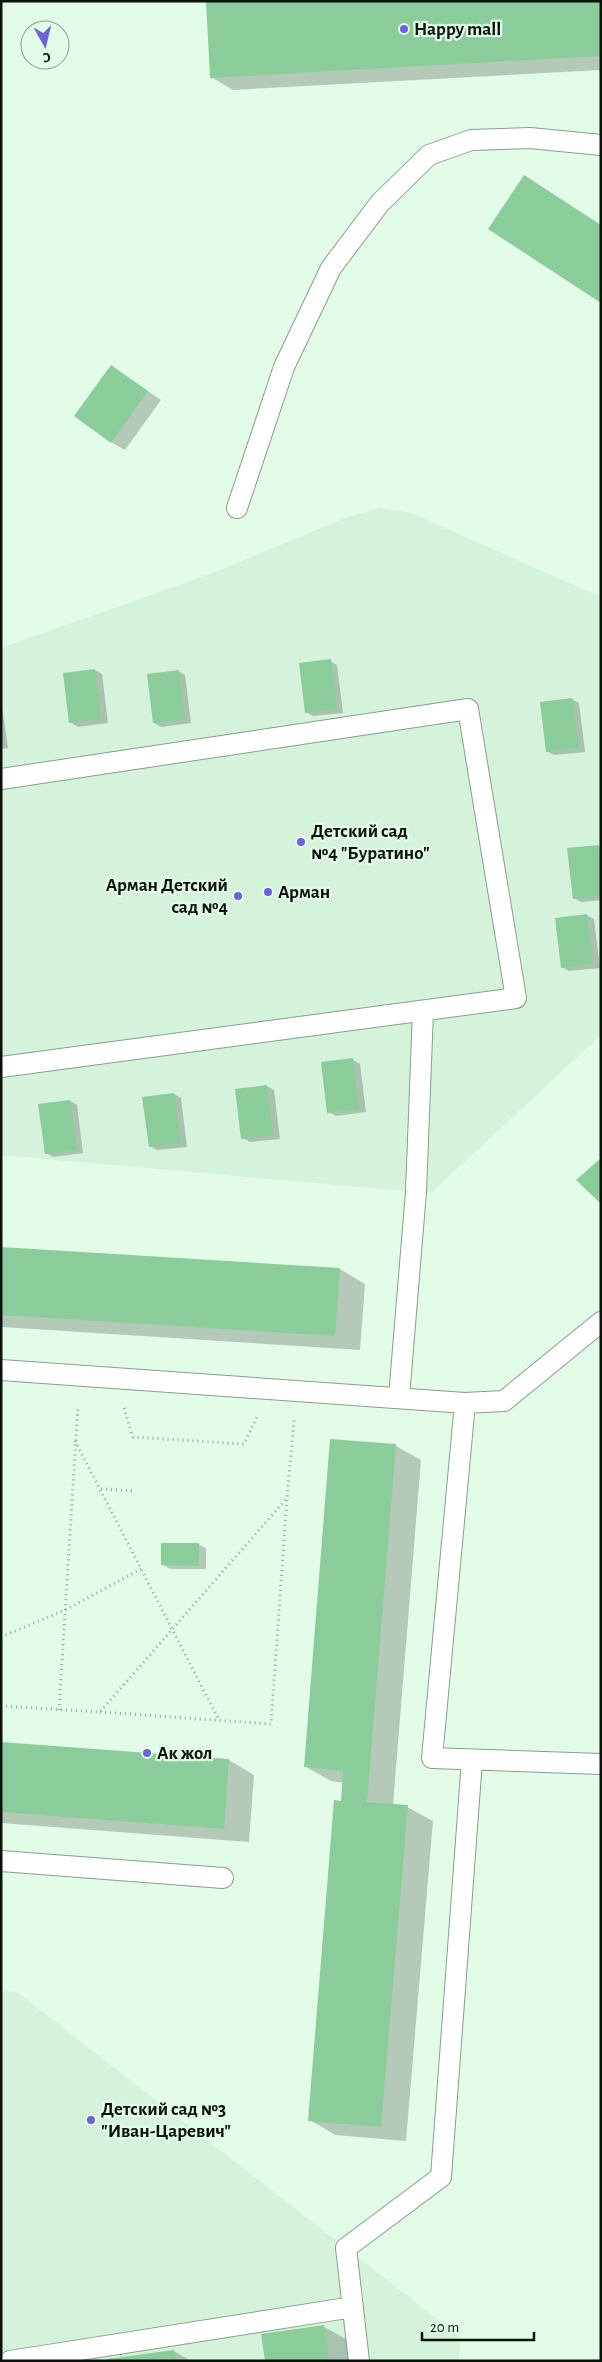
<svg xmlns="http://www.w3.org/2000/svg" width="602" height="2362" viewBox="0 0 602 2362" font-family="'Alegreya Sans',sans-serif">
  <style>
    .built { fill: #d4f3da }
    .shadow { fill: #0003 }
    .building { fill: #8acd9a }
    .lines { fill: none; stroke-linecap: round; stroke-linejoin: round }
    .lane-casing { stroke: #879e8c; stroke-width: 22 }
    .path { stroke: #94a798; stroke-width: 3; stroke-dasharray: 1 4; stroke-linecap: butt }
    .lane { stroke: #fff; stroke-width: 20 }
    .poi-dot { fill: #6d62dc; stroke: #e3fce8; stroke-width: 2 }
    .labels { text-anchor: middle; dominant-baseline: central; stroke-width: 4.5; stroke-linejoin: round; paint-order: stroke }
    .poi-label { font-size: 19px; font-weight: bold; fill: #0a120c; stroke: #e3fce8; text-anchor: start }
  </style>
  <rect width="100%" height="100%" fill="#e3fce8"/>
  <path class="built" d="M 380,508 L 411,513 L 601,597 L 601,1035 L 432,1192 L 416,1192 L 1,1155 L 1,648 L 205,576 L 348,517 Z
    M 1,1991 L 17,1992 L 460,2337 L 459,2361 L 1,2361 Z"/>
  <path class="shadow" d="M 601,1 L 601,70 L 233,90 L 211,77 Z
    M 112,367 L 161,400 L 125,450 L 111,442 Z
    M 330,661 L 337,665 L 343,713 L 313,716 L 306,712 Z
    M 95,670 L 102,674 L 108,723 L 78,727 L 70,722 Z
    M 178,671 L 185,675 L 191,723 L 161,727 L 154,723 Z
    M 572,699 L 579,703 L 585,752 L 554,755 L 547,751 Z
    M 1,700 L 8,748 L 1,749 Z
    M 598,846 L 601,847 L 601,900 L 581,902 L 574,898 Z
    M 586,915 L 594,919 L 600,968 L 569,971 L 562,967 Z
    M 353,1060 L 360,1064 L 366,1112 L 336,1116 L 329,1112 Z
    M 267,1086 L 274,1090 L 280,1139 L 250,1142 L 243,1138 Z
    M 174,1094 L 181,1098 L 187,1147 L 157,1150 L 150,1146 Z
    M 70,1101 L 77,1105 L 83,1153 L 53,1157 L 46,1153 Z
    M 1,1248 L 340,1269 L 365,1284 L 360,1350 L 1,1327 Z
    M 396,1446 L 421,1460 L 393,1805 L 407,1807 L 433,1821 L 406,2141 L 335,2135 L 310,2120 L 344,1783 L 331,1781 L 306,1767 Z
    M 198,1544 L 206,1548 L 206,1569 L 170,1569 L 163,1565 Z
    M 1,1743 L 229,1760 L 254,1775 L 249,1842 L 1,1823 Z
    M 324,2327 L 346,2339 L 349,2361 L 266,2361 Z
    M 174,2351 L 191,2361 L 108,2360 Z"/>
  <path class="building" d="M 206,1 L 601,1 L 601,56 L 210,78 Z
    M 524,175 L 601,225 L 601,303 L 488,229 Z
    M 111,365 L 148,391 L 111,443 L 74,416 Z
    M 331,659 L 337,709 L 305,713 L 299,663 Z
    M 95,669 L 101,719 L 69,723 L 63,673 Z
    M 179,670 L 185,720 L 153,723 L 147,674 Z
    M 572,698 L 579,748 L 546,752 L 540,702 Z
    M 599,845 L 601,895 L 573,899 L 567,848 Z
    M 587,914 L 593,964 L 561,968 L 555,918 Z
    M 353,1058 L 359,1109 L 327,1113 L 321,1062 Z
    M 267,1085 L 273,1135 L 241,1139 L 235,1089 Z
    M 174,1093 L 181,1143 L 149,1147 L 142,1097 Z
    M 70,1100 L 77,1150 L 45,1154 L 38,1104 Z
    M 601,1158 L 601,1204 L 576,1180 Z
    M 1,1247 L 340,1268 L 335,1336 L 1,1315 Z
    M 330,1439 L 396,1444 L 367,1802 L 408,1805 L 381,2127 L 308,2121 L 334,1800 L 341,1801 L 343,1771 L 304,1767 Z
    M 161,1543 L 199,1543 L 199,1566 L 161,1565 Z
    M 1,1742 L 229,1759 L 224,1829 L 1,1812 Z
    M 324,2325 L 329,2361 L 265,2361 L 261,2334 Z
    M 174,2350 L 176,2361 L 107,2361 L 107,2359 Z"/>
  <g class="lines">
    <defs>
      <path id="lane" d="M 237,508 L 284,367 L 331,268 L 380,203 L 429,155 L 471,140 L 530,138 L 601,145
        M 1,779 L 468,709 L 516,998 L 1,1067
        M 1,1370 L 465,1403 L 432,1758 L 601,1764
        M 399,1397 L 416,1192 L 423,1011
        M 465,1403 L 504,1401 L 601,1322
        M 1,1861 L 223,1878
        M 10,2361 L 353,2307
        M 359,2361 L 346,2248 L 441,2177 L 472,1760"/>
    </defs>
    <use href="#lane" class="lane-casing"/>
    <path class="path" d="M 124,1408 L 133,1437 L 244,1444 L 257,1417
      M 75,1441 L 219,1720
      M 101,1489 L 135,1491
      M 1,1637 L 65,1610 L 141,1569
      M 1,1706 L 100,1712 L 287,1498 L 294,1420
      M 59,1710 L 78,1406
      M 100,1712 L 271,1724 L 287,1498"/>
    <use href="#lane" class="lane"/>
  </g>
  <g class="poi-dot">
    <circle cx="404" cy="29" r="5"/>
    <circle cx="301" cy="842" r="5"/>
    <circle cx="268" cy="892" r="5"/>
    <circle cx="238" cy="896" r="5"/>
    <circle cx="147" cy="1753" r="5"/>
    <circle cx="91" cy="2120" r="5"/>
  </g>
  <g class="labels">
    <g class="poi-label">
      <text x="414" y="29">Happy mall</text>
      <text x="311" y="831">Детский сад<tspan x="311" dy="22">№4 "Буратино"</tspan></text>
      <text x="228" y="885" text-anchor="end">Арман Детский<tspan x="228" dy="22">сад №4</tspan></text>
      <text x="278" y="892">Арман</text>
      <text x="157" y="1753">Ак жол</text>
      <text x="101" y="2109">Детский сад №3<tspan x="101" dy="22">"Иван-Царевич"</tspan></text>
    </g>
  </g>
  <rect width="602" height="2362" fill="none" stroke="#0a120c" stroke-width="5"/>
  <g transform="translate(45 45) rotate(172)"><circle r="24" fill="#e3fce8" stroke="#8c9e90"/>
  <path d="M0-4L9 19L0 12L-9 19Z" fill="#6d62dc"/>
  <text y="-8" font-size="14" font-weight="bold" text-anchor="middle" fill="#0a120c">С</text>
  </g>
  <path d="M422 2332v8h112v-8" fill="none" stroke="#0a120c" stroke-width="2.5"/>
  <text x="430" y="2332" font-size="15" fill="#0a120c" stroke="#e3fce8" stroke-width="4" paint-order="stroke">20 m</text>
</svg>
